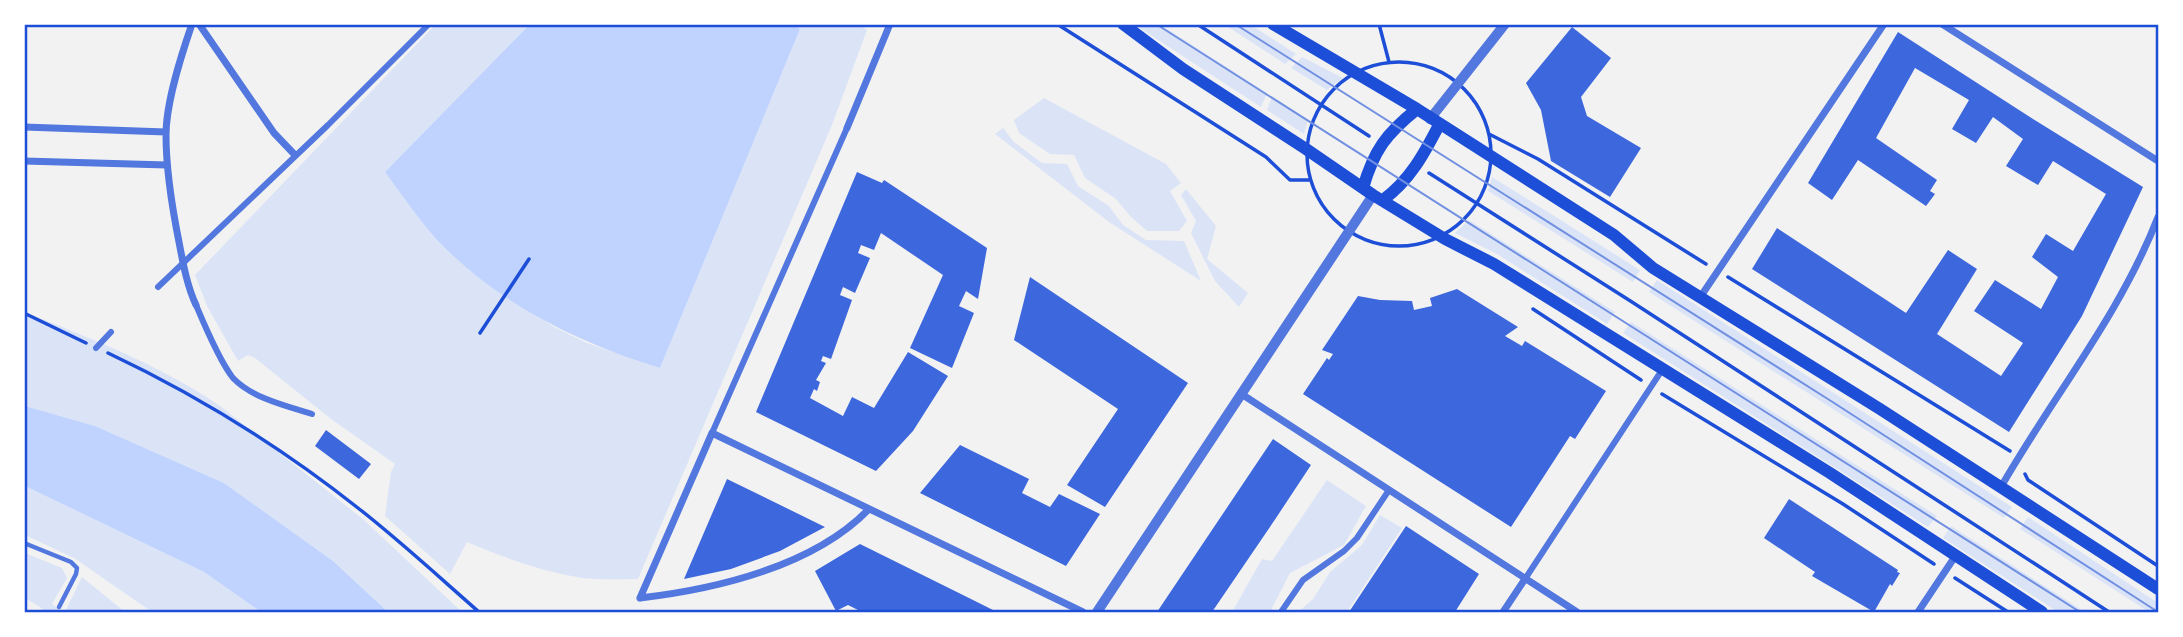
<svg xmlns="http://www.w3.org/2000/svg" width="2183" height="637" viewBox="0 0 2183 637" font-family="'Public Sans',sans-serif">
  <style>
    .green { fill: #dbe4f7 }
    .water { fill: #bfd3fe }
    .building { fill: #3d67dc }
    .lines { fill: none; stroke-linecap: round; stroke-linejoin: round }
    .path { stroke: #1d4ed8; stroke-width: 3.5 }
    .service { stroke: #5277de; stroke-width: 4.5 }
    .pedestrian { stroke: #5277de; stroke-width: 6 }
    .minor { stroke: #5277de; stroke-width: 7 }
    .tertiary { stroke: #5277de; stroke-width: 10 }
    .primary { stroke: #1d4ed8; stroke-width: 12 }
    .tram { stroke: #7290e2; stroke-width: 2 }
    .neatline { fill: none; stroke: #1d4ed8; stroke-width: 2.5 }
  </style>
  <rect width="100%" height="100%" fill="#f2f2f2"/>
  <path class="green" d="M 435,25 L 529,25 L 385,172 L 504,295 L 554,327 L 587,343 L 660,368 L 800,29 L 794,25 L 859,25 L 867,30 L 832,125 L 638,579 C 620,579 600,580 582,578 C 543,572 504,558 467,542 L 450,574 L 385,516 L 391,472 L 395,464 L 331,419 L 255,358 L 248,355 L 238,361 L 207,306 L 195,275 Z
    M 1135,25 L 1161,25 L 1267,93 L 1261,107 Z
    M 1225,25 L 1251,25 L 1296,54 L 1285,64 Z
    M 1302,57 L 1343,78 L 1327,90 L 1291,68 Z
    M 1272,97 L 1308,120 L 1304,134 L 1267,110 Z
    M 1044,98 L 1166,164 L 1181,183 L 1170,191 L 1187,221 L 1179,231 L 1147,231 L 1130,216 L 1116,199 L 1085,178 L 1074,155 L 1050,154 L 1019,133 L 1014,120 Z
    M 1003,128 L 1014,142 L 1042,163 L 1067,164 L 1078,186 L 1109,206 L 1123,225 L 1146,240 L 1184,241 L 1201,281 L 1109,222 L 995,134 Z
    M 1492,177 L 1640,270 L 1633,282 L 1488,191 Z
    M 1186,189 L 1216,226 L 1207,259 L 1248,293 L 1239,307 L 1215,281 L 1191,233 L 1196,221 L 1181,195 Z
    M 1469,220 L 1615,312 L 1607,324 L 1497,254 L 1455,233 Z
    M 1657,280 L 2012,507 L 2004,518 L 1649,292 Z
    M 24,312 C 91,338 159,365 219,405 L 364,520 L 462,612 L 388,612 L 333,561 L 224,483 L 95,426 L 25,406 Z
    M 1631,322 L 1937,516 L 1928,527 L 1623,333 Z
    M 1327,480 L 1366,506 L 1344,545 L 1290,573 L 1270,612 L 1232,612 L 1262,559 L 1272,561 Z
    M 25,486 L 204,572 L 261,612 L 152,612 L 74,558 L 25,535 Z
    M 1380,515 L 1402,528 L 1347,612 L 1298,612 L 1313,599 L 1330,572 L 1362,545 Z
    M 2028,517 L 2158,603 L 2158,612 L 2149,612 L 2020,529 Z
    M 1951,526 L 2085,612 L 2058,612 L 1943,538 Z
    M 25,553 L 62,568 L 67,578 L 52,604 L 63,612 L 42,612 L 43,609 L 25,598 Z
    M 82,577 L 125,612 L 65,612 Z"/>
  <path class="water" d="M 794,24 L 800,29 L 660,368 C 581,344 505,307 445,248 C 422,225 404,197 385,172 L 529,25 Z
    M 25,406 L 95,426 L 224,483 L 333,561 L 388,612 L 261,612 L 204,572 L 25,486 Z"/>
  <path class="building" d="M 1572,27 L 1611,58 L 1581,97 L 1587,116 L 1641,148 L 1610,197 L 1551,161 L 1541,110 L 1526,83 Z
    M 1898,32 L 2033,119 L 2143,187 L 2082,316 L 2009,432 L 1752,269 L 1777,228 L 1906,313 L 1948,250 L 1977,269 L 1937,334 L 2001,376 L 2023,343 L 1974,311 L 1995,280 L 2041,309 L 2058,277 L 2032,257 L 2046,234 L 2073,251 L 2106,194 L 2053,161 L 2038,185 L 2006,166 L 2023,139 L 1993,117 L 1976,143 L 1952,129 L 1969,100 L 1915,68 L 1876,138 L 1937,180 L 1930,191 L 1935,194 L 1926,206 L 1858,160 L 1832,200 L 1808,183 Z
    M 857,172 L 882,183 L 884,180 L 987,248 L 978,299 L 966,291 L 959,306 L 974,313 L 952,368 L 910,348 L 943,275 L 881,233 L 874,250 L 861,245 L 858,253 L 870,258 L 855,293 L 843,287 L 840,295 L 852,300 L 831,359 L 823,356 L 821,361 L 826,363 L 816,380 L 820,382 L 817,391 L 814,389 L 810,398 L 843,416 L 852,397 L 874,408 L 908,352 L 948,376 L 913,431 L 876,471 L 756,412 Z
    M 1030,277 L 1188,383 L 1105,507 L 1067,485 L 1118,409 L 1014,340 Z
    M 1457,289 L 1518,327 L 1505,336 L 1522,346 L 1525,341 L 1606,391 L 1575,439 L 1570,436 L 1511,527 L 1303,394 L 1327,358 L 1329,360 L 1333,354 L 1322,350 L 1358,296 L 1380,300 L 1412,301 L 1414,310 L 1432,306 L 1430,298 Z
    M 326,430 L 371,464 L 359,479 L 315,446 Z
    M 1273,439 L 1311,465 L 1276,518 L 1212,612 L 1157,612 Z
    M 960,445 L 1029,479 L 1022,493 L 1050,507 L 1059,494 L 1100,514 L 1066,566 L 920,493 Z
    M 727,479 L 768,499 L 825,527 L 780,551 L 731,569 L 684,579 Z
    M 1789,499 L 1898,570 L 1897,572 L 1900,573 L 1892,586 L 1890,584 L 1874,612 L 1812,576 L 1815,572 L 1764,538 Z
    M 1406,526 L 1479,574 L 1455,612 L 1349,612 Z
    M 860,544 L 971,599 L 997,612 L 862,612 L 848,605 L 836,611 L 815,571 Z"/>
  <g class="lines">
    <path class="path" d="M 1057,24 L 1266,157 L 1290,180 L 1310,180
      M 1197,24 L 1369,136
      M 1379,24 L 1389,62
      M1307 154a92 92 0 1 1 184 0a92 92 0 1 1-184 0Z
      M 1489,134 L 1538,159 L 1706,264
      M 1429,173 L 1632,302 L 2109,612
      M 1728,277 L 2010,451
      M 1533,309 L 1641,380
      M 24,313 L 86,343
      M 480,333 L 529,259
      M 108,353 C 197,395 281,447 358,508 C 399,540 439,577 479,612
      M 1662,394 L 1843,504 L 1934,564
      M 2025,474 L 2028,480 L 2158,566
      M 1955,578 L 2008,612"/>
    <path class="service" d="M 24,543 L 71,562 L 77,568 L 76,574 L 59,607"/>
    <path class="pedestrian" d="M 158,287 L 328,125 L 429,24
      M 196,305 C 204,324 221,363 233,378 C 252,398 286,406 312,414
      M 96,348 L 111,332
      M 712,433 L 847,128
      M 1525,579 L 1662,370
      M 1281,612 L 1303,580 L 1344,551 L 1357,538 L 1389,490"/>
    <path class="minor" d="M 192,24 C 181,56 166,102 166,135 C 166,171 172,207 179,242 C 183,263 187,286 196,305
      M 199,24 L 274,133 L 295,155
      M 1942,24 L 2158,161
      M 24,127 L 166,132
      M 847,128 L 890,24
      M 24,161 L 167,165
      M 1701,296 L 1884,24
      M 1243,395 L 1577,612
      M 2001,487 C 2053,396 2120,315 2158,217
      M 640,598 L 712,433 L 1083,612
      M 640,598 C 717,589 814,566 869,509
      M 1503,612 L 1525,579
      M 1918,612 L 1956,555"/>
    <path class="tertiary" d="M 1430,119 L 1505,24
      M 1097,612 L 1373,195"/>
    <path class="primary" d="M 1123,24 L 1183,69 L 1306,149 L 1373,195 L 1445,239 L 1494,264 L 1830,473 L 2042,612
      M 1273,24 L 1417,109 L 1614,235 L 1653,268 L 1880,409 L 2158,589
      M 1363,188 C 1374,150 1386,134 1417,109
      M 1383,200 C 1410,180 1424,154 1439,125"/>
    <path class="tram" d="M 1156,24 L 2080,612
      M 1235,24 L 1831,401 L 2158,612"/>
  </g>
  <rect width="2183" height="637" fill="none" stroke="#ffffff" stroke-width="52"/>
  <rect x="26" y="26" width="2131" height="585" class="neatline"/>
</svg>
